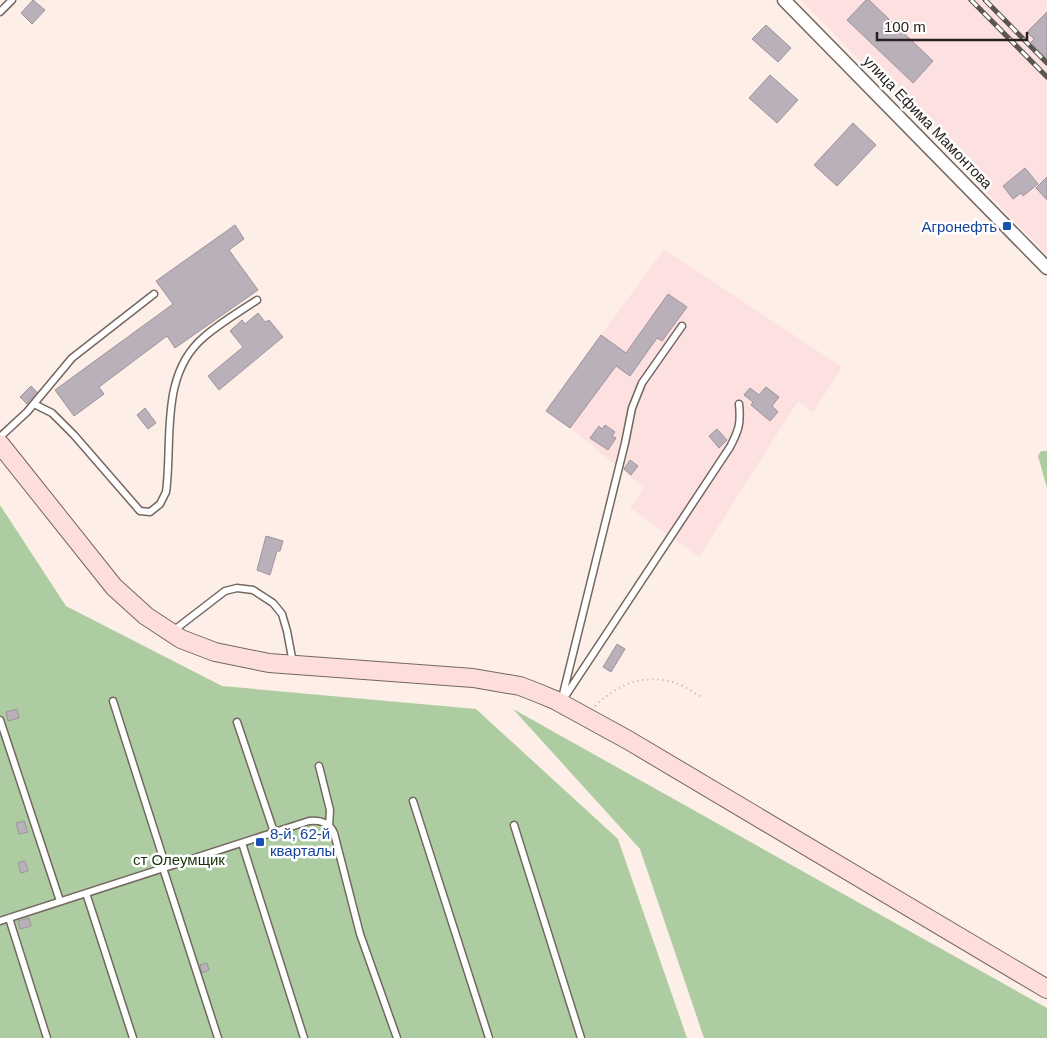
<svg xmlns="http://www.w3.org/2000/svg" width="1047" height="1038" font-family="Arial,sans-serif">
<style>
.industrial{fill:#fce1e0}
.green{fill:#aecca2}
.building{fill:#bab0ba;stroke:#9e939e}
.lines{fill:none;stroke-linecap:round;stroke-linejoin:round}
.lane-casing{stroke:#736760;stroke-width:9}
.street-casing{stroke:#736760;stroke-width:15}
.secondary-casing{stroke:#736760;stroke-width:20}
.path{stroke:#b7aca6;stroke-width:2;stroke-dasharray:1 4;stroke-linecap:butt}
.lane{stroke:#fff;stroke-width:6}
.street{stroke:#fff;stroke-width:12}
.secondary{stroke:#fddedb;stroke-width:18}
.rail-casing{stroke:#5b5450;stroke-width:5}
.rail{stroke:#fff;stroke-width:3;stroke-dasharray:9;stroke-linecap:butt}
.transit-dot{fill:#1a4fb4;stroke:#fff;stroke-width:2}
.labels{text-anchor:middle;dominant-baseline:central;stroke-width:5;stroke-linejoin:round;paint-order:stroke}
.street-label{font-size:15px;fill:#27221f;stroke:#fff}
.transit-label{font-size:15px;fill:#164399;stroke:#fff;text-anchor:end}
.park-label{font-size:15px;fill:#19340b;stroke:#fff}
</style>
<rect width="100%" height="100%" fill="#fdefe7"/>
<!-- industrial -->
<path class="industrial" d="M801 0H1047V255Z
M664 249 842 367 813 413 798 401 699 557 630 508 644 488 570 428 546 411Z"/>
<!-- green -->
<path class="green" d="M1041 451H1047V488L1038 456Z
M0 505 66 606 222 686 476 709 618 839 687 1038H0Z
M513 709 1047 1008V1038H704L640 849Z"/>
<!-- building -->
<path class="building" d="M33 0 45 10 32 24 21 13Z
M866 0H869L933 61 913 83 847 20Z
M1047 12V59L1031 42 1034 39 1027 32Z
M766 25 791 48 778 62 752 39Z
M770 75 798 100 777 123 749 98Z
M853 123 876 145 837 186 814 165Z
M1025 168 1038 184 1023 196 1021 193 1013 199 1003 186Z
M1047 177V200L1036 188Z
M235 225 244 239 229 250 258 290 175 348 167 336 99 387 104 394 74 416 55 390 173 304 156 281Z
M668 294 687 307 662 341 657 338 630 376 616 366 570 428 546 411 601 335 626 353Z
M258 313 265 322 269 320 283 337 219 390 208 376 243 347 230 331 242 320 245 324Z
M31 386 37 392 27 404 20 397Z
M766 387 779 397 772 406 778 412 770 421 751 405 753 402 744 395 750 388 759 395Z
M145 408 156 423 148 429 137 415Z
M605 425 615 432 612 436 616 438 608 450 590 438 599 426 602 429Z
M717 429 727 440 719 448 709 436Z
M630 460 638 466 631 475 624 469Z
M266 536 283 541 280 551H277L270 575 257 570Z
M617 644 625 649 611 672 603 667Z
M17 709 19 718 8 721 6 712Z
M24 821 28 832 19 834 16 823Z
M25 861 28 871 21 873 18 863Z
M29 918 31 926 20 929 18 921Z
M207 963 209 970 202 973 200 965Z"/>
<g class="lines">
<defs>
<path id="lane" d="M0 12 12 0
M34 404 52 413 74 435 140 511 150 512 160 504 166 492C173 441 159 375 204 337 220 323 239 312 257 300
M0 437 27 412 72 358 154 294
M173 631 225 591 237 588 253 590 273 603 282 614 287 631 293 663
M564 698 730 447C739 430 741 423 739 404
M113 701 166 867
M561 702 625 443 632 408 642 383 682 326
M0 720 60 901
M237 722 274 832
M319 766 330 810 329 826
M413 801 489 1038
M514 825 581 1038
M242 843 304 1038
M163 868 218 1038
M86 893 133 1038
M9 918 47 1038
M0 921 309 821C320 820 329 822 334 833L360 934 397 1038"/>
<path id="street" d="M784 0 1047 268"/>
<path id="secondary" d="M0 444 114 587 146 616 181 639 215 652 269 663 473 678 520 686 538 693 555 700 628 740 1047 989"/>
</defs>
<!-- lane casing -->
<use href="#lane" class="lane-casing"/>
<!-- street casing -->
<use href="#street" class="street-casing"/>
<!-- secondary casing -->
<use href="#secondary" class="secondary-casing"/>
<!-- path -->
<path class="path" d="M595 706C618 684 642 674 673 682 683 685 693 692 701 697"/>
<!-- lane -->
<use href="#lane" class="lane"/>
<!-- street -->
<use href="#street" class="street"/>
<!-- secondary -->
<use href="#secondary" class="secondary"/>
<defs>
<path id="rail" d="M971 0 1047 77
M985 0 1047 63"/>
</defs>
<!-- rail casing -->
<use href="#rail" class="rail-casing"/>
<!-- rail -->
<use href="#rail" class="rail"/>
</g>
<!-- markers -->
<g class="transit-dot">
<rect x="1002" y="221" width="10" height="10" rx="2.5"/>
<rect x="255" y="837" width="10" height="10" rx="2.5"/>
</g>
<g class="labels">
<!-- street labels -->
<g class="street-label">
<text transform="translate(928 122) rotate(46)">улица Ефима Мамонтова</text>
</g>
<!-- transit labels -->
<g class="transit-label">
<text x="997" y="226">Агронефть</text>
<text x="270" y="833" text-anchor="start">8-й, 62-й<tspan x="270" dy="17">кварталы</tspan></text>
</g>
<!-- park labels -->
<g class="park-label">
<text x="179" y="859">ст Олеумщик</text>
</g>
</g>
<!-- scale -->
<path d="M877 32v8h150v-8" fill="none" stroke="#27221f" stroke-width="2.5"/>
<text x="884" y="32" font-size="15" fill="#27221f" stroke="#ffffff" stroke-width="4" paint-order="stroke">100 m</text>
</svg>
